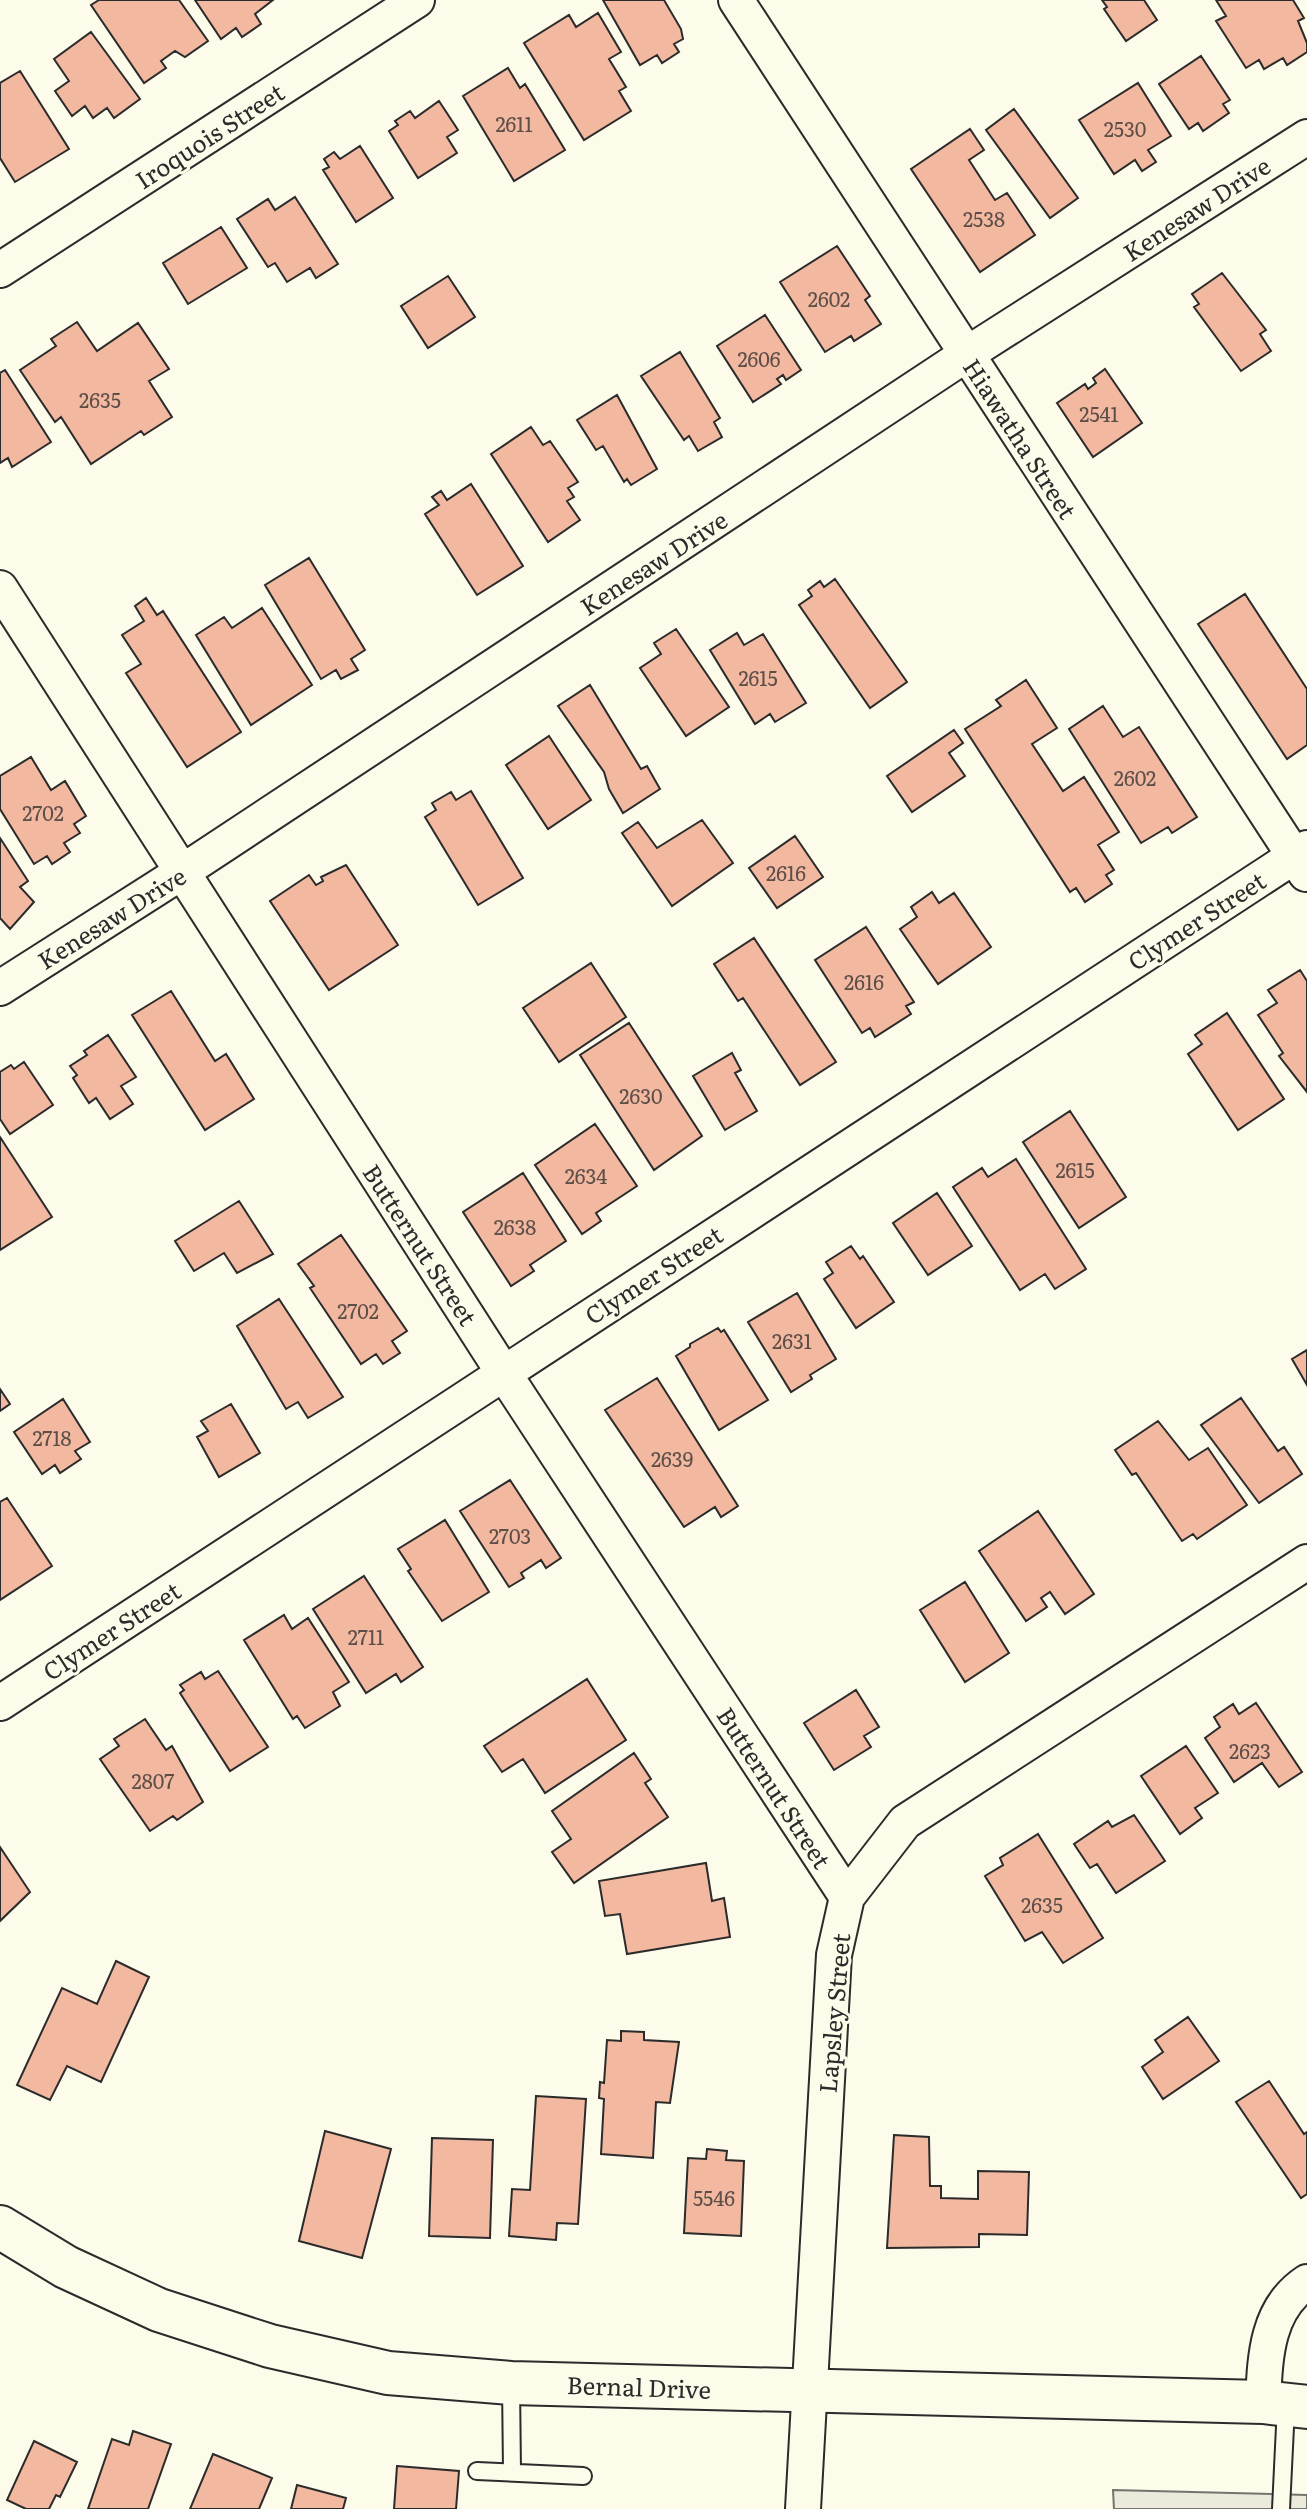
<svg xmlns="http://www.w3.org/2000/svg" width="1307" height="2509" font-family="Literata,serif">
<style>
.parking{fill:#eceadb;stroke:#74746e;stroke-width:2}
.building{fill:#f2b8a0;stroke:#2b2b2b;stroke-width:2}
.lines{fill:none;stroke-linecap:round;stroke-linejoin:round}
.service-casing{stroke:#2b2b2b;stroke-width:20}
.minor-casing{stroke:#2b2b2b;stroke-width:38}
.tertiary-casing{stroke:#2b2b2b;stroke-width:46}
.service{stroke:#fdfbea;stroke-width:16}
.minor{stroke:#fdfbea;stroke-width:34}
.tertiary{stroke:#fdfbea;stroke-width:42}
.labels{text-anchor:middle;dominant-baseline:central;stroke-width:6;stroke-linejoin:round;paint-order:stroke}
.number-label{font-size:20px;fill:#5d4e48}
.street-label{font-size:24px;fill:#2b2b2b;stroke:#fdfbea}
</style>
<rect width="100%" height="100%" fill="#fdfbea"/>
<!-- parking -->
<path class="parking" d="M1113 2490 1307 2495V2509H1114Z"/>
<!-- building -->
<path class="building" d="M99 0H179L208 41 185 57 175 51 161 61 166 68 144 83 91 5Z
M195 0H273L255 14 261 24 242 37 236 28 221 39Z
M603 0H664L681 29 683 39 674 44 679 52 662 63 657 55 640 65Z
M1102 0H1144L1157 20 1126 41 1104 9 1107 7Z
M1216 0H1293L1304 18 1298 21 1307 43V52L1287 65 1283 58 1264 69 1259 60 1246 68 1216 21 1226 16Z
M598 13 621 52 609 59 626 87 619 91 631 111 584 140 524 43 569 15 576 27Z
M91 32 140 99 114 118 107 108 93 118 85 106 72 116 55 91 69 81 54 59Z
M1201 56 1230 100 1223 104 1229 113 1203 131 1198 123 1189 129 1159 84Z
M508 68 520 88 525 84 565 150 514 181 463 96Z
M20 71 69 149 15 182 0 158V83Z
M1138 83 1171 136 1148 150 1156 162 1142 171 1135 160 1114 174 1079 120Z
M439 101 458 130 447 137 457 153 418 178 389 131 398 125 395 121 410 111 415 118Z
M1014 109 1078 198 1050 218 986 130Z
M970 129 984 150 969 160 995 200 1007 193 1035 235 980 272 911 169Z
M360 146 393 198 356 222 323 170 329 167 324 159 334 152 340 159Z
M295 197 338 264 316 278 310 268 287 282 275 263 268 267 237 219 268 199 275 210Z
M221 227 247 268 188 304 163 263Z
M837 246 870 296 865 300 881 324 854 341 851 336 825 352 780 282Z
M1222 273 1266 330 1260 334 1271 351 1241 371 1194 307 1199 304 1192 294Z
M448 276 475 317 428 348 401 306Z
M765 315 801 370 786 380 783 375 777 379 781 384 753 402 717 346Z
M77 322 97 351 138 323 169 369 149 381 172 417 144 435 141 431 91 464 61 417 55 422 20 370 56 346 51 339Z
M680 352 720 418 714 422 722 437 698 451 689 436 684 440 641 376Z
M1105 369 1142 423 1093 457 1057 403 1085 384 1088 389 1096 383 1093 378Z
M5 370 51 442 12 467 8 458 0 463V373Z
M617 395 657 469 631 485 627 479 624 482 603 446 596 450 577 420Z
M531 427 543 445 550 441 578 482 568 488 574 497 567 501 580 520 548 542 491 454Z
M471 484 523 566 477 595 425 514 439 505 432 497 441 491 447 500Z
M309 558 365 650 351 659 358 670 341 679 336 670 321 679 265 585Z
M835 579 907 682 870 708 799 605 812 596 808 590 820 581 824 587Z
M1245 594 1307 689V745L1287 759 1198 624Z
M146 598 157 615 163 611 241 732 187 767 126 673 141 664 122 635 144 621 135 606Z
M262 608 312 685 251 725 196 635 224 617 232 628Z
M676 629 729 707 686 736 640 668 661 654 654 643Z
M737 633 744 645 763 634 806 703 775 722 770 714 755 724 710 650Z
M1026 680 1057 728 1032 744 1063 791 1084 777 1119 832 1098 845 1114 870 1106 875 1112 884 1085 902 1076 888 1070 892 965 729 1001 706 996 700Z
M590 685 641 769 647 766 660 789 623 813 609 789 604 772 558 706Z
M1103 706 1123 737 1139 727 1197 817 1172 833 1168 827 1141 843 1069 729Z
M954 730 963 743 949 753 965 776 912 812 887 776Z
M549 736 591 800 548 829 506 765Z
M31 757 51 790 65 781 86 816 74 824 80 833 64 843 70 852 52 864 47 856 34 864 0 809V776Z
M471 791 523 878 478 905 425 817 436 810 432 803 451 792 456 800Z
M702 820 733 863 672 906 622 833 638 822 657 848Z
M795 836 823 877 777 908 749 868Z
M0 838 28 881 20 887 34 902 10 929 0 918Z
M346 865 398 945 329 990 270 901 309 875 316 885 323 881 321 877Z
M932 892 939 903 954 893 991 947 938 984 900 929 917 917 911 907Z
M866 927 914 1002 906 1006 911 1014 875 1037 870 1028 862 1033 815 960Z
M754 938 836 1062 800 1085 743 998 738 1001 714 964Z
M591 963 626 1017 559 1062 523 1008Z
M1300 970 1307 981V1092L1279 1056 1283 1053 1258 1015 1277 1003 1268 990Z
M171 991 215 1061 226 1054 254 1099 205 1130 132 1015Z
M1227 1013 1284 1099 1238 1130 1188 1054 1202 1044 1195 1035Z
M629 1023 702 1136 654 1170 580 1055Z
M108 1035 136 1077 121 1086 133 1104 110 1119 96 1098 89 1103 73 1078 77 1075 70 1066 87 1055 84 1051Z
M732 1053 741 1070 735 1073 757 1111 725 1130 693 1076Z
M24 1062 53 1105 10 1134 0 1119V1072L11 1065 14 1069Z
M1070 1111 1126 1197 1079 1228 1023 1142Z
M595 1124 637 1186 596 1213 601 1221 582 1234 535 1165Z
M0 1137 52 1217 0 1250Z
M1016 1159 1086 1269 1055 1289 1045 1274 1020 1290 953 1187 982 1168 988 1177Z
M523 1173 566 1241 530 1265 534 1271 511 1286 463 1212Z
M937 1193 972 1246 928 1275 893 1223Z
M239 1201 273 1254 237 1273 224 1253 194 1271 175 1241Z
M341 1235 407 1331 392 1341 400 1353 383 1364 376 1354 361 1364 310 1288 314 1286 298 1264Z
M851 1246 860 1259 863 1256 894 1302 856 1328 824 1279 833 1273 826 1262Z
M797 1293 836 1359 810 1375 812 1379 791 1392 748 1322Z
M279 1299 343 1397 308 1418 298 1402 286 1409 237 1326Z
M718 1328 721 1332 724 1330 768 1400 719 1430 676 1356 690 1347V1344Z
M1307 1350V1385L1292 1359Z
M657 1378 738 1506 721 1517 715 1507 684 1527 605 1410Z
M0 1389 10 1404 0 1411Z
M1241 1398 1278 1451 1284 1447 1302 1474 1259 1503 1201 1425Z
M63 1399 90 1442 75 1451 81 1459 60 1473 55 1465 42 1474 14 1432Z
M231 1404 260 1453 219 1477 197 1437 208 1431 201 1421Z
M1158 1421 1189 1460 1208 1448 1247 1505 1197 1539 1193 1534 1182 1541 1136 1473 1132 1475 1115 1450Z
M510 1480 561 1558 546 1568 541 1560 521 1573 524 1578 509 1587 460 1511Z
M7 1498 52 1566 0 1600V1502Z
M1038 1511 1094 1594 1065 1614 1050 1592 1041 1598 1047 1607 1026 1621 979 1551Z
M445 1520 489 1592 442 1621 408 1571 411 1569 398 1549Z
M364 1576 423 1667 401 1682 396 1674 366 1693 313 1609Z
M965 1582 1009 1653 965 1682 920 1610Z
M284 1615 292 1629 308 1618 349 1682 333 1692 340 1706 305 1728 297 1716 293 1719 244 1640Z
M218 1671 268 1747 230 1771 180 1693 184 1690 180 1685 201 1672 205 1679Z
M587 1679 626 1740 545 1793 523 1759 502 1772 484 1746Z
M856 1690 879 1727 864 1736 871 1747 834 1770 804 1723Z
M1256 1703 1302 1772 1279 1787 1262 1763 1234 1782 1205 1738 1220 1727 1214 1717 1233 1704 1239 1714Z
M145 1719 166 1750 172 1746 203 1802 177 1820 173 1816 150 1831 100 1759 119 1746 114 1739Z
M1186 1746 1218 1793 1195 1808 1202 1818 1180 1834 1141 1776Z
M634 1753 651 1779 645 1783 668 1817 574 1883 552 1852 571 1839 552 1811Z
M1134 1815 1165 1861 1116 1893 1097 1864 1090 1868 1074 1844 1108 1821 1112 1827Z
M1038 1834 1103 1938 1063 1963 1042 1932 1025 1941 985 1876 1003 1865 1000 1858Z
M0 1847 30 1892 0 1921Z
M706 1863 712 1901 724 1898 730 1937 627 1954 620 1914 605 1916 599 1881Z
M116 1961 149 1977 101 2082 67 2066 50 2100 17 2085 62 1988 97 2004Z
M1188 2017 1219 2061 1163 2099 1142 2067 1163 2052 1155 2040Z
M621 2031 644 2032V2040L679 2042 670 2103 656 2102 653 2158 601 2154 604 2099 599 2098 600 2082 604 2083 607 2040 621 2041Z
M1269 2081 1304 2134 1307 2132V2194L1301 2198 1236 2102Z
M536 2096 586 2099 578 2224 557 2223 556 2240 509 2236 512 2189 530 2190Z
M325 2131 391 2149 362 2258 299 2241Z
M894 2135 929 2137 930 2186H941V2198L978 2199V2171L1029 2172 1027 2235 979 2234V2247L887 2248Z
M432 2138 493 2140 490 2238 429 2236Z
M707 2149 727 2151 726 2160 744 2161 741 2236 684 2233 688 2158 706 2159Z
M133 2431 171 2444 148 2509H88L112 2439 129 2445Z
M34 2441 77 2462 60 2497 56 2495 49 2509H26L7 2500Z
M213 2454 272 2478 259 2509H190Z
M397 2466 459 2471 456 2509H394Z
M297 2485 346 2498 343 2509H291Z"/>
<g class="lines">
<defs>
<path id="service" d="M511 2383 512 2472
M477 2471 583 2476
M1281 2509 1286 2406"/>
<path id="minor" d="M736 0 1306 874
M0 270 417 0
M0 588 503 1372 847 1897
M0 988 182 872 967 354 1307 137
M0 1703 1307 848
M1263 2402C1265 2358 1266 2309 1307 2282
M803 2509 834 1955 847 1897 905 1822 1307 1562"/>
<path id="tertiary" d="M0 2227 66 2267 159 2310 270 2346 388 2373 511 2383 1263 2402 1307 2407"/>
</defs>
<!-- service casing -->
<use href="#service" class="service-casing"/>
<!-- minor casing -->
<use href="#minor" class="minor-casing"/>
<!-- tertiary casing -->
<use href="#tertiary" class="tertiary-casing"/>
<!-- service -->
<use href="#service" class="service"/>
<!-- minor -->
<use href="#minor" class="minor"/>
<!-- tertiary -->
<use href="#tertiary" class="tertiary"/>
</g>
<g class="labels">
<!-- number labels -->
<g class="number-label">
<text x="514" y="123">2611</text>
<text x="1125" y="128">2530</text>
<text x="984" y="218">2538</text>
<text x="829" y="298">2602</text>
<text x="759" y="358">2606</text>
<text x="100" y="399">2635</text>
<text x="1099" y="413">2541</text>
<text x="758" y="677">2615</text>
<text x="1135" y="777">2602</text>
<text x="43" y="812">2702</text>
<text x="786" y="872">2616</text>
<text x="864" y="981">2616</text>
<text x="641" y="1095">2630</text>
<text x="1075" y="1169">2615</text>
<text x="586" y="1175">2634</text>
<text x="515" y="1226">2638</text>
<text x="358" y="1310">2702</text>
<text x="792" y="1340">2631</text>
<text x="52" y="1437">2718</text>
<text x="672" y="1458">2639</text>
<text x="510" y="1535">2703</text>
<text x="366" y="1636">2711</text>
<text x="1250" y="1750">2623</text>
<text x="153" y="1780">2807</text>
<text x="1042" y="1904">2635</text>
<text x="714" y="2197">5546</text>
</g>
<!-- street labels -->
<g class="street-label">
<text transform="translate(209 135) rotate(-33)">Iroquois Street</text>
<text transform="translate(1196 208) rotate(-33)">Kenesaw Drive</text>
<text transform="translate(1021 438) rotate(57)">Hiawatha Street</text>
<text transform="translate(653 562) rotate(-33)">Kenesaw Drive</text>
<text transform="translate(111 917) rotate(-32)">Kenesaw Drive</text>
<text transform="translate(1196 920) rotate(-33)">Clymer Street</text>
<text transform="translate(421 1244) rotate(57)">Butternut Street</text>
<text transform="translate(653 1274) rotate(-33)">Clymer Street</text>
<text transform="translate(111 1630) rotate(-33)">Clymer Street</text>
<text transform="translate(775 1787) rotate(57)">Butternut Street</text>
<text transform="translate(833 2013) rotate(-85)">Lapsley Street</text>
<text transform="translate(639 2386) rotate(2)">Bernal Drive</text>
</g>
</g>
</svg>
